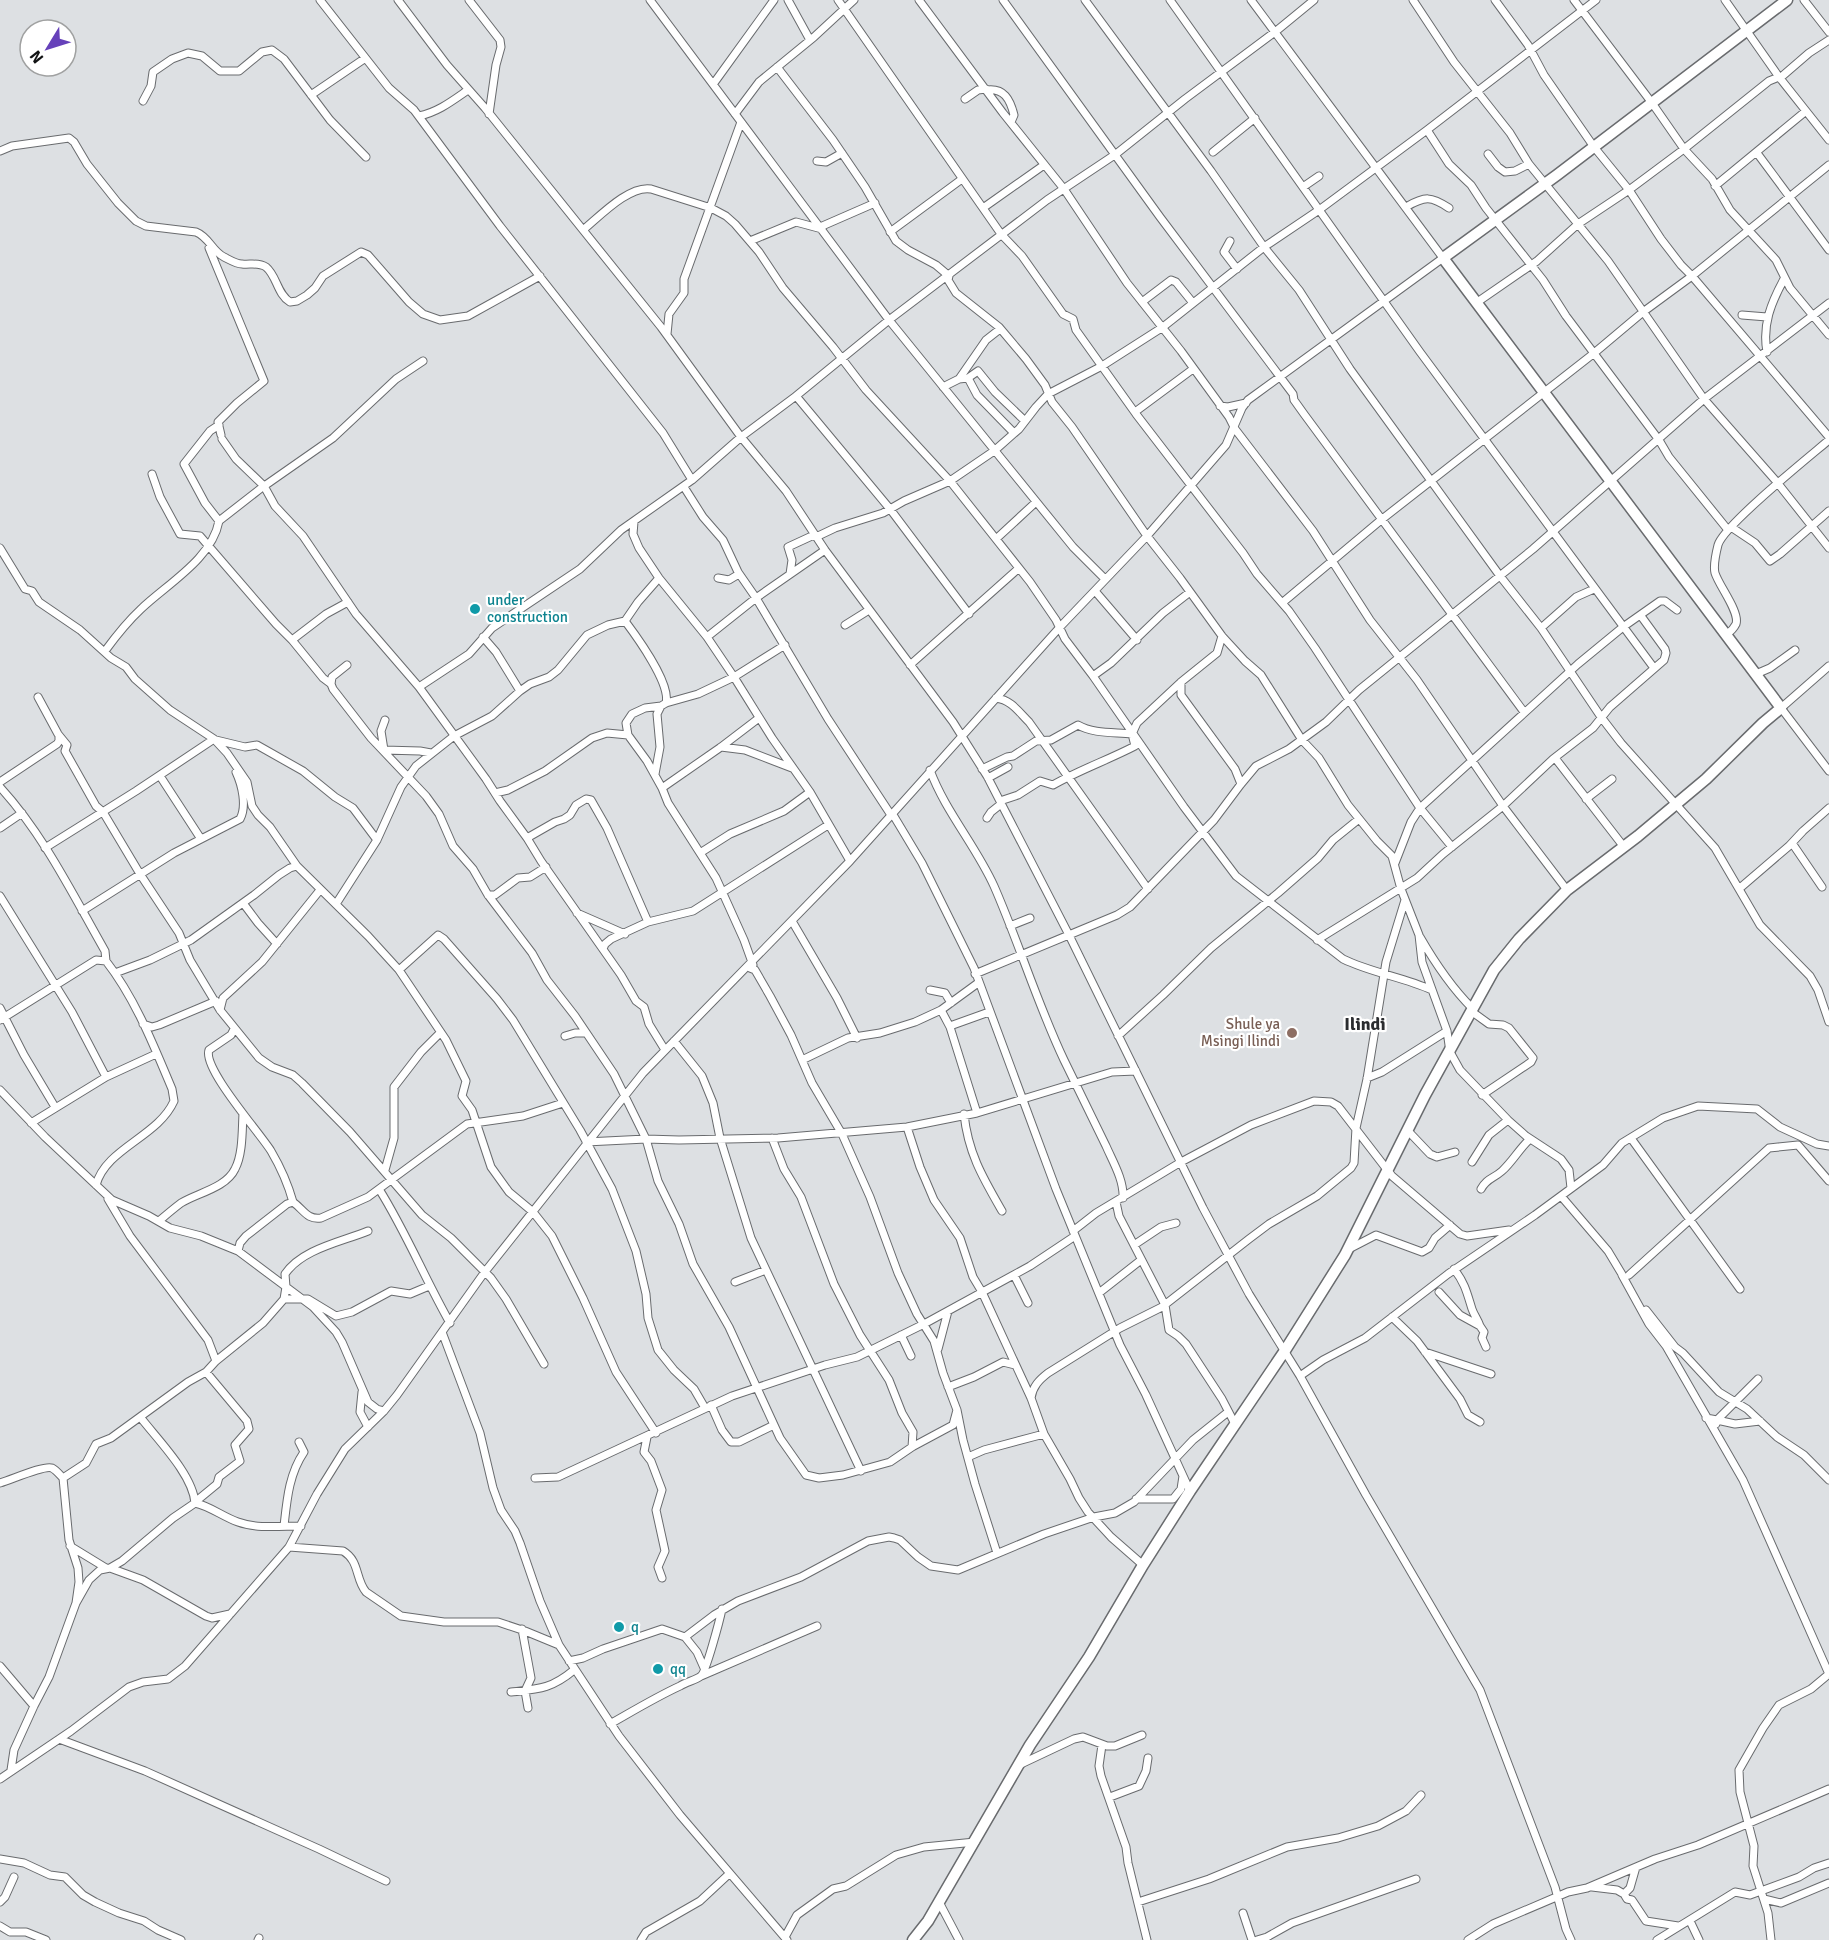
<svg xmlns="http://www.w3.org/2000/svg" width="1829" height="1940" font-family="Signika,sans-serif">
<style>
.lines{fill:none;stroke-linecap:round;stroke-linejoin:round}
.street-casing{stroke:#696b6e;stroke-width:9}
.secondary-casing{stroke:#696b6e;stroke-width:13}
.street{stroke:#fff;stroke-width:7}
.secondary{stroke:#fff;stroke-width:10}
.culture-dot{fill:#0f9aa8;stroke:#fff;stroke-width:2}
.education-dot{fill:#8d6e63;stroke:#fff;stroke-width:2}
.labels{text-anchor:middle;dominant-baseline:central;stroke-width:4.5;stroke-linejoin:round;paint-order:stroke}
.culture-label{font-size:15px;fill:#0d838f;stroke:#fff;text-anchor:start}
.education-label{font-size:15px;fill:#785e54;stroke:#fff;text-anchor:end}
.quarter-label{font-size:18px;font-weight:bold;fill:#2b2d30;stroke:#fff}
</style>
<rect width="100%" height="100%" fill="#dde0e3"/>
<g class="lines">
<defs>
<path id="street" d="M320 0 389 88 414 110 500 226 663 433 692 480
M398 0 447 65 485 108 661 327 741 437 786 491 825 550 953 722 987 776 1069 935 1203 1208 1249 1294 1300 1376 1366 1495 1480 1690 1555 1887 1566 1929 1571 1940
M469 0 500 40 501 47 496 65 489 114
M650 0 889 320 1073 547 1105 579
M788 0 810 40
M838 0 1001 234 1022 256 1063 314 1073 319 1076 330 1136 414 1243 553 1257 574 1289 611 1315 648 1420 808 1452 847
M919 0 1003 113 1064 189 1127 283 1181 351 1229 417 1235 429 1313 531 1370 620 1417 680 1503 806 1567 890
M1003 0 1160 217 1293 394 1294 400 1304 414 1524 712
M1085 0 1211 171 1264 247 1299 290 1350 369 1500 576 1541 628 1601 717 1621 743 1715 848 1760 925 1810 976 1818 990 1829 1022
M1170 0 1420 352 1654 668
M1413 0 1454 62 1510 133 1529 164 1608 261 1704 399 1776 481 1829 548
M1495 0 1528 45 1544 75 1594 147 1629 190 1661 239 1681 265 1692 276 1829 437
M1574 0 1652 103 1684 149 1712 179 1730 210 1776 260 1790 288 1829 335
M1725 0 1779 77 1829 140
M1804 0 1829 32
M777 67 833 140 865 187 896 241 908 250 936 265 949 276 948 280 956 293 999 327 1026 359 1045 385 1052 402 1072 427 1147 536 1180 578 1222 636 1245 661 1261 675 1302 740 1319 758 1348 805 1377 841 1392 856 1401 889 1419 935 1422 962 1447 1031 1450 1052 1460 1070 1508 1120 1526 1136 1561 1159 1569 1170 1571 1188
M1780 78 1809 53 1829 40
M714 83 774 0
M987 90C1004 88 1010 99 1014 115L1011 122
M311 95 364 59
M965 99 978 90 986 89
M143 101 151 86 153 72 172 59 188 53 202 56 220 71H239L262 52 272 50 284 59 330 120 366 157
M735 114 759 82 814 37 854 0
M419 116C438 112 452 101 468 90
M1427 130 1449 164 1471 185 1486 208 1543 280 1566 316 1659 440 1669 457 1728 530
M0 151 12 146 69 138 74 142 87 164 118 203 136 221 146 226 196 232C209 237 212 251 224 257 230 260 236 264 242 264 250 265 258 262 266 267 277 276 277 294 290 302L297 301 307 295 315 288 323 276 361 252 368 255 409 302 423 314 440 320 468 316 540 276
M1213 152 1255 118
M1757 153 1829 250
M1488 154 1498 167 1505 172 1515 171 1529 164
M817 161 826 162 842 153
M1715 186 1806 111
M1303 187 1319 176
M1406 207C1425 196 1431 196 1449 208
M983 208 1044 165
M820 227 875 203
M583 230C599 217 629 185 651 189L711 208 726 216 735 224 759 252 783 288 833 347 866 390 950 481 1030 582 1056 620 1065 639 1093 676 1184 807 1236 876 1343 959C1372 973 1403 977 1432 990
M890 232 962 179
M750 241 796 222 822 229
M1230 241 1224 252 1237 269
M209 248 264 381 237 403 218 422 221 435
M1142 302 1171 280 1176 282 1193 303
M1476 303 1537 261 1578 224 1629 190 1684 149 1769 81 1779 77
M1742 315 1767 317
M667 334 669 314 684 293V279L741 122
M1767 352C1762 325 1771 303 1784 279
M968 378 977 395 1014 433
M959 379 986 340 1000 329
M943 387 959 379 968 378 978 371 995 392 1025 421
M796 396 890 509 969 614
M1220 406 1228 407 1246 403
M1135 412 1193 369
M219 425 210 431 184 464 205 503 219 521
M222 439 236 459 264 486 275 506 303 536 356 614 419 687 486 779 500 801 527 838 541 861 621 975 636 1001 644 1007 649 1024 665 1050
M152 474 160 497 180 534 200 536 276 624 292 640 323 678 331 684
M684 487 703 517 723 540 738 572 756 598 828 719 891 815
M634 522 633 534 639 548 659 578 707 637 734 677 772 738 810 792 850 861
M1731 527 1755 543 1770 561 1780 554 1829 511
M816 537 835 528 883 513 904 501 950 481 994 451 1019 429 1036 407 1048 394 1102 366 1163 327 1264 247 1319 210 1427 130 1596 0
M996 539 1036 502
M0 548 25 589 32 591 39 602 80 630 111 658 126 667 135 679 170 710 214 739 227 753 247 782 252 806 258 815 270 827 297 866 368 936 399 970 446 1040 466 1081 462 1096 472 1110 491 1167 509 1192 533 1212 552 1236 583 1298 616 1372 656 1433
M790 574 792 560 788 547 814 535
M659 578 638 602 625 621C637 637 671 684 666 703
M718 578 729 580 739 574
M1095 591 1137 640
M1282 603 1381 520 1593 354 1643 312 1692 276 1829 165
M845 625 869 610
M1541 628 1576 597 1594 589
M1727 634C1730 632 1734 628 1736 624 1740 612 1719 586 1715 573 1713 565 1716 553 1718 545 1723 526 1809 457 1829 440
M483 637 496 652 520 691
M707 637 756 598 825 550
M292 640 326 614 348 602
M105 651C116 636 127 622 141 609 167 584 212 559 219 521L260 489 333 438 396 379 423 361
M347 665 332 677 331 684 333 689 371 738 426 796 439 814 453 846 473 869 488 895 532 953 547 980 575 1016 614 1074 646 1139 658 1181 679 1224 693 1264 729 1327 780 1438 806 1475 819 1478 843 1475 890 1462 912 1447 953 1425 957 1410
M910 665 1019 568
M1829 666 1781 708 1829 771
M1756 674 1770 668 1795 650
M1093 676 1111 663 1163 613 1190 592
M1181 682V695L1235 769 1241 784
M419 687 469 654 492 628 580 569 621 530 692 480 741 437 796 396 889 320 1047 200 1116 154 1185 99 1275 32 1314 0
M38 697 58 734 67 745 65 751 96 806 103 812 140 874 179 933 190 960 220 1010 259 1058 272 1067 293 1075 302 1083 350 1132 422 1215 451 1238 491 1278 506 1299 544 1364
M996 698C1011 700 1018 711 1029 722L1148 889
M661 706 645 708 632 714 626 723 628 735 647 761 662 788 668 803 716 878 744 940 753 965 750 968 755 970 770 996 791 1035 812 1083 842 1134 870 1197 898 1273 917 1314 934 1341 943 1373 957 1410 963 1440 975 1484 997 1553
M385 720 381 731 384 750 420 751 431 753
M216 740 245 747 257 745 303 771 335 797 353 808 377 840
M721 747 745 750 792 768
M1555 758 1624 847
M982 769 1007 757 1013 756 1036 741 1051 740 1078 725C1093 734 1115 732 1132 734
M930 770C945 811 976 846 994 886 1019 943 1037 1003 1064 1060 1078 1089 1092 1117 1106 1146 1113 1162 1124 1180 1123 1198
M655 774 660 747 657 714 661 706 666 703 698 694 734 677 785 645
M160 776 201 839
M988 778 1008 767
M0 782 57 744 59 741V736
M0 787C44 835 73 895 105 951L106 961
M662 788 721 747 759 718
M495 793 508 790 545 771 592 738 607 733 628 735
M1586 799 1612 779
M1000 801 1018 795 1040 781 1053 785C1079 770 1108 760 1135 746L1132 734 1137 723 1181 682 1217 653 1222 636
M892 813 922 863 974 968 1056 1189 1120 1345 1146 1395 1190 1491
M987 818 991 812 1001 804
M0 828 22 813
M527 838 555 822 564 819 570 815 576 805 586 799 591 800 607 828 648 922
M1792 843 1822 887
M45 848 136 791 214 739
M700 853 730 834 784 811 810 792
M1395 863 1411 822 1420 808 1578 664 1623 627 1660 601H1665L1677 610
M1740 888 1789 846 1803 831 1829 808
M488 895H495L518 878 530 877 546 867
M0 896 72 1012 106 1077
M243 903 258 923 277 944
M336 904 377 840 401 787 416 766 454 736 492 716 520 691 530 684 549 677 558 670 587 635 608 625 625 621
M82 911 174 853 240 819C247 806 242 785 236 772
M577 913 625 934
M792 921 837 998 857 1038
M1010 926 1030 918
M1420 937C1435 963 1450 986 1472 1008
M1317 940 1417 878 1443 854 1503 806 1553 759 1593 728 1610 707 1664 660 1666 653 1665 649 1641 616
M603 949 605 944 611 939 648 922 693 911 828 825
M399 970 438 935 444 939 497 999 513 1020 580 1130 612 1189 636 1251 646 1294 648 1318 658 1350 674 1370 694 1389 705 1408
M115 973 150 960 191 940 254 895 279 875 290 868 297 866
M975 974 1117 915 1130 907 1214 820 1241 784 1256 766 1289 749 1326 722 1359 690 1533 549 1704 399 1829 303
M930 990 945 993 951 1003
M0 1008 24 1055 55 1107
M220 1010 223 998 262 962 320 890
M941 1010 950 1027 977 1113
M1471 1011 1489 1024 1503 1025 1509 1028 1533 1058 1531 1062 1482 1095
M0 1020 96 960 106 961C135 998 154 1046 172 1089L174 1101C158 1137 106 1148 96 1185
M143 1024 152 1027 159 1025 216 1001
M950 1026 989 1012
M234 1029 231 1035 209 1050C202 1068 260 1133 271 1151 281 1168 288 1184 293 1202
M565 1036 575 1033H585
M1118 1036 1163 995 1211 948 1278 893 1318 858 1333 840 1359 819
M674 1041 702 1076 713 1103 720 1138 751 1238 861 1471
M802 1060 848 1038 880 1033 915 1022 941 1010 978 983
M1367 1078 1382 1072 1447 1031
M0 1090 45 1137 112 1200 149 1216 170 1228 201 1236 238 1251 313 1307 336 1332 342 1342 368 1402 377 1409 384 1411
M964 1114C968 1153 983 1178 1002 1211
M31 1123 106 1077 156 1054
M907 1127 920 1167 934 1200 960 1238 973 1277 982 1292 1031 1398 1044 1434 1070 1479 1079 1498 1088 1512 1111 1537 1143 1565
M1406 1133H1410L1430 1154 1437 1157 1455 1152
M772 1138 784 1169 801 1197 834 1284 860 1335 889 1380 902 1413 913 1432 912 1447
M1633 1141 1740 1289
M586 1142 646 1139 679 1140 778 1138 907 1127 977 1113 1112 1072 1136 1071
M1472 1162 1489 1135 1508 1120
M385 1170 394 1138V1087L421 1052 440 1033
M379 1189C406 1232 425 1279 450 1323
M1481 1189C1487 1178 1493 1179 1502 1171 1513 1161 1519 1149 1530 1139
M1561 1196 1608 1251 1623 1276
M108 1199 130 1236 208 1340 216 1361
M1116 1202 1119 1216 1165 1305 1169 1330 1178 1336 1186 1344 1222 1399 1235 1424
M159 1221C166 1215 173 1209 181 1203 197 1193 226 1188 235 1169 243 1154 242 1130 243 1114
M1073 1231 1096 1213 1181 1162 1251 1125 1314 1101 1331 1102 1338 1106 1392 1176 1460 1234 1467 1236 1509 1230
M1134 1245 1161 1227 1176 1223
M1349 1249 1376 1235 1422 1252 1429 1248 1435 1238 1450 1225
M238 1251 240 1243 246 1236 287 1204 293 1202C304 1210 307 1220 321 1218L368 1197 467 1124 523 1116 563 1103
M1454 1269C1465 1283 1467 1293 1472 1309 1474 1315 1478 1320 1480 1326
M1014 1275 1028 1303
M1622 1275 1649 1324 1666 1346 1743 1480 1829 1674
M1629 1275 1769 1148 1798 1145 1829 1181
M735 1282 766 1270
M1439 1292 1460 1315 1480 1326 1484 1332 1482 1338 1486 1347
M1099 1293 1141 1260
M284 1299H308L336 1316 352 1312 391 1291 410 1294 429 1286
M1646 1310 1675 1347 1683 1353 1719 1392 1747 1409 1777 1437 1804 1455 1829 1480
M1392 1317 1417 1341 1460 1399 1468 1415 1480 1422
M442 1332 480 1433 493 1488 501 1510 515 1531 520 1543 540 1601 559 1645 619 1736 680 1815 787 1940
M901 1335 911 1356
M938 1349 948 1311
M1425 1352 1491 1374
M1300 1376 1323 1360 1365 1338 1448 1274 1535 1215 1603 1165 1622 1143 1663 1118 1698 1106 1757 1109 1780 1127 1817 1144 1829 1146
M948 1387 974 1377 1003 1362 1015 1365
M362 1392 360 1412 368 1427
M1031 1398C1033 1386 1039 1380 1048 1373L1120 1328 1162 1307 1249 1239 1269 1224 1317 1196 1351 1168 1354 1163 1356 1128 1367 1079 1386 962 1405 900
M711 1405 722 1430 731 1442H739L774 1425
M141 1418C158 1440 193 1475 195 1503
M1706 1418 1717 1420 1758 1379
M1716 1424 1717 1420 1735 1424 1760 1421
M647 1437 644 1452 651 1461 662 1490 656 1510 665 1551 658 1567 662 1578
M968 1457 984 1450 1044 1434
M535 1478 558 1477 732 1396 825 1365 857 1357 924 1324 1030 1266 1075 1236
M0 1483C11 1480 44 1465 52 1468 56 1470 60 1475 63 1478
M200 1498 217 1484 219 1477 240 1461 235 1445 249 1429 247 1421 242 1415 206 1372
M1136 1499H1173L1181 1489 1183 1476
M284 1526C287 1499 289 1474 304 1452L299 1442
M70 1546 106 1568
M289 1547 343 1551C360 1561 355 1579 366 1592L401 1616 444 1622H498L525 1631 559 1645
M110 1568 143 1580 206 1616 212 1618 230 1614
M76 1603 79 1582 78 1568 69 1540 63 1478 86 1463 96 1444 111 1438 188 1382 206 1372 216 1361 263 1323 284 1299 286 1287 285 1274C302 1249 341 1242 368 1231
M522 1629 531 1678 525 1691 528 1708
M685 1637 714 1615 738 1601 801 1577 868 1541 889 1537 894 1538 900 1540 918 1557 931 1566 958 1570 1044 1534 1094 1517 1115 1513 1134 1502 1193 1440 1228 1412
M569 1661 583 1658 603 1649 662 1629 685 1637 697 1652 705 1670
M0 1666 34 1706
M701 1676 817 1626
M511 1692C539 1689 551 1689 574 1670
M610 1724C633 1711 656 1697 680 1686 686 1682 696 1680 701 1676 706 1672 720 1619 722 1609
M59 1739 145 1771 319 1849 386 1881
M1102 1745 1099 1766 1101 1776 1126 1847 1128 1863 1147 1940
M1021 1764 1074 1739 1083 1737 1107 1746H1115L1142 1735
M11 1770 14 1750 34 1706 49 1677 76 1603 89 1580 100 1570 110 1568 122 1561 173 1518 195 1503C210 1506 223 1517 238 1522 257 1529 281 1526 301 1526
M0 1779 71 1731 129 1687 143 1682 168 1679 185 1666 289 1547 317 1494 345 1449 384 1411 397 1395 484 1273 643 1073 850 861 1060 627 1147 536 1226 445 1242 408 1248 400 1443 258 1251 0
M1110 1797 1139 1786 1146 1771 1148 1758
M0 1859 24 1863 50 1875 65 1877 83 1895 95 1902 119 1913 144 1921 158 1930 181 1940
M1636 1867 1630 1888 1624 1894 1627 1899 1632 1900 1646 1921 1678 1926
M1592 1887 1617 1890 1624 1894
M1764 1899 1781 1903 1829 1883
M0 1902 5 1897 14 1877
M939 1902 959 1940
M1138 1902 1209 1879 1287 1847 1338 1838 1378 1826 1406 1811 1421 1795
M1243 1913 1252 1940
M1690 1921 1699 1940
M0 1926 10 1932H26L46 1940
M785 1937 797 1915 833 1889 846 1886 896 1855 924 1847 975 1842
M258 1940 259 1938
M641 1940 646 1932 700 1901 729 1874
M1257 1940 1267 1937 1292 1923 1416 1879
M1468 1940 1493 1924 1568 1892 1587 1888 1655 1859 1698 1845 1829 1789
M1657 1940 1735 1892 1750 1895 1799 1877 1814 1868 1829 1863
M1771 1940 1768 1913 1753 1866 1754 1846 1740 1792 1739 1770 1763 1728 1779 1705 1811 1689 1829 1674"/>
<path id="secondary" d="M913 1940 928 1921 1030 1745 1089 1657 1143 1565 1190 1491 1284 1352 1345 1255 1425 1095 1494 970 1519 939 1567 890 1638 836 1706 779 1763 723 1781 708 1443 258 1557 175 1787 0"/>
</defs>
<!-- street casing -->
<use href="#street" class="street-casing"/>
<!-- secondary casing -->
<use href="#secondary" class="secondary-casing"/>
<!-- street -->
<use href="#street" class="street"/>
<!-- secondary -->
<use href="#secondary" class="secondary"/>
</g>
<!-- markers -->
<g class="culture-dot">
<circle cx="475" cy="609" r="6"/>
<circle cx="619" cy="1627" r="6"/>
<circle cx="658" cy="1669" r="6"/>
</g>
<circle class="education-dot" cx="1292" cy="1033" r="6"/>
<g class="labels">
<!-- culture labels -->
<g class="culture-label">
<text x="487" y="600">under<tspan x="487" dy="17">construction</tspan></text>
<text x="631" y="1627">q</text>
<text x="670" y="1669">qq</text>
</g>
<!-- education labels -->
<g class="education-label">
<text x="1280" y="1024">Shule ya<tspan x="1280" dy="17">Msingi Ilindi</tspan></text>
</g>
<!-- quarter labels -->
<g class="quarter-label">
<text x="1365" y="1024">Ilindi</text>
</g>
</g>
<!-- north arrow -->
<g transform="translate(48 48) rotate(232)"><circle r="28" fill="#ffffff" stroke="#a0a1a1" stroke-width="1.5"/>
<path d="M0-4.5L10 22L0 15L-10 22Z" fill="#6641ba"/>
<text y="-9" font-size="16" font-weight="bold" text-anchor="middle" fill="#121314">N</text>
</g>
</svg>
